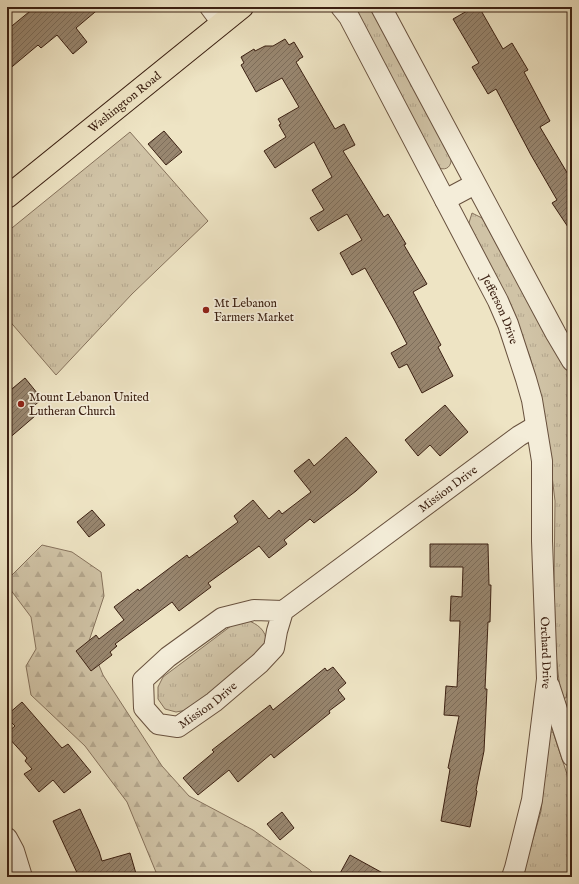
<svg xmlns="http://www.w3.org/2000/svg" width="579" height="884" font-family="'IM FELL English',serif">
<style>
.grass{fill:url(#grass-tufts);stroke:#86725c}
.forest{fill:url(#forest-firs);stroke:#86725c}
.building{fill:url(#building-hatch);stroke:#3b2012}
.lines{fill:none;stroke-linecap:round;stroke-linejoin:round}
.street-casing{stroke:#68513e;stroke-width:22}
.primary-casing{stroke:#3b2012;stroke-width:24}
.path{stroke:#3b2012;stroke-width:2.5;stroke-dasharray:3 2;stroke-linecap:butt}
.street{stroke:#f4edd9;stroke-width:20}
.primary{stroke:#eee4c4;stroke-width:22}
.poi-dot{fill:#8f2418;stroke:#f4edd9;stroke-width:1.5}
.labels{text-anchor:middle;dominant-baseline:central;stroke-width:3.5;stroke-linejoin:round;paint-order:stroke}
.street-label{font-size:12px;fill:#3b2012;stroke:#f4edd9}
.poi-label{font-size:12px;fill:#3b2012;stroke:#f4edd9;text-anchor:start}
</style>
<defs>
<pattern id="grass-tufts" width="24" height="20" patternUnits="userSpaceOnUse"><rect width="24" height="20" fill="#d0c3a6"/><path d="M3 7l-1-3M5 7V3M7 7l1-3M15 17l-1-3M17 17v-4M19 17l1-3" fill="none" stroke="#b4a78e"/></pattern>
<pattern id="forest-firs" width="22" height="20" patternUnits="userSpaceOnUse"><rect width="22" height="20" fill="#d0c3a6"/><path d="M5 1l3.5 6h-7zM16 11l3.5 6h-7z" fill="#b4a78e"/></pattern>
<pattern id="building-hatch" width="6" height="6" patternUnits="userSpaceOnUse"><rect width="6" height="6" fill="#98866f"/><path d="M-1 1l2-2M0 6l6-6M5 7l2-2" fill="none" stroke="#7d6d5a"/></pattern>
</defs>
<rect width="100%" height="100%" fill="#eee4c4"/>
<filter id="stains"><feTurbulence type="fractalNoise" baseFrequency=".005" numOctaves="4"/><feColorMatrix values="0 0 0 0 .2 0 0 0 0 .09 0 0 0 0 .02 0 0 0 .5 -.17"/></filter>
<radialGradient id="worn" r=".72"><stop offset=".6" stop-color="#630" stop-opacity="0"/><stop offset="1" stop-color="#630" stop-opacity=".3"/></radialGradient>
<!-- grass -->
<path class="grass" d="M352 7H372L451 157C452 166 447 171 439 168Z
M130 132 208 221 132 294 56 375 7 318V232Z
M472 213 482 218 565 367 572 377V669L566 698H561L556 655 554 585 555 501 546 425 530 357 508 303 468 226Z
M247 620C257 624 267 630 266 643 265 647 262 652 260 655L187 710 176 712 165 709 158 699V687L163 677 235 623Z
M549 732H553L572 789V877H522L541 811Z"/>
<!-- forest -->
<path class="forest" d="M42 545 72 552 101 572 104 596 89 641 103 675 162 766 189 796 253 830 310 870 316 877H158L127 802 85 746 31 695 26 666 36 649 31 617 7 585V580Z"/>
<!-- building -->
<path class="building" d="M35 7H101L76 28 87 42 73 54 57 35 41 48 38 45 7 71V30Z
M474 7H479L503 49 512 43 528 70 524 72 550 121 540 127 572 181V233L552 203 557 200 531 155 496 89 488 94 472 67 479 63 453 19Z
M285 39 289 45 294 42 303 57 299 59V60L296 62 335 129 344 124 355 145 343 151 384 217 388 214 406 244 404 245 427 284 413 292 441 345 438 347 453 376 422 393 407 364 399 368 391 353 407 344 395 321 365 268 352 275 340 253 362 240 347 214 318 231 310 218 324 210 312 190 332 177 314 142 275 168 264 151 286 137 279 125 281 124 278 119 299 107 282 78 256 92 241 65 244 63 241 57 254 49 255 51 265 46H273Z
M164 131 182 152 166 165 148 144Z
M25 378 42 399 29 410 35 416 7 440V393Z
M445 405 468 432 440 456 430 445 418 456 405 440Z
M346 437 377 472 356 491 314 523 310 519 284 540 287 544 269 558 259 546 208 583 211 587 179 611 172 602 115 644 117 646 110 652 112 655 91 671 76 651 96 635 99 639 124 620 114 607 138 589 139 591 187 555 189 558 238 522 234 516 253 500 269 519 279 510 282 514 311 492 294 471 309 459 314 466Z
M92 510 105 525 89 537 77 522Z
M430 544H488L489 585H491L490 622H488L485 689H487L484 751 476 790 477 791 470 827 441 821 450 769 448 768 459 716 444 715 446 686 457 687 460 621H450L451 596 462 597 463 567H430Z
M333 667 346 683 338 690 345 699 329 711 330 713 274 758 271 754 238 782 229 770 198 795 183 778 214 752 212 750 270 705 273 710 325 668 327 671Z
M22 702 62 748 68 744 91 772 64 793 53 780 39 792 24 774 32 769 25 761 27 758 7 736V733L15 726 7 718V715Z
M80 809 99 851 102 861 130 853 137 877H79L53 821Z
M282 812 294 828 280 840 267 824Z
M350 855 390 877H338Z"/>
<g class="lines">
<defs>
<g id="street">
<path d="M210 7 222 23"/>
<path id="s1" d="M341 7 349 17 498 301 508 324 526 379 532 400 542 461V541L547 679 532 800 515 868 512 877"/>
<path d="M381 7 556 334 572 361"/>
<path d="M445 200 475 184"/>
<path id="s2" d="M283 611 254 610 222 618 168 657 143 680 144 708 158 724 178 727 214 702 260 663 274 648 277 631 283 611 519 436 536 426"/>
<path d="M549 685 572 756"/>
<path d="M7 838 14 851 22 877"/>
</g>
<g id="primary">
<path id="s3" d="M7 197 242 7"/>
</g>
</defs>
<!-- street casing -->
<use href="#street" class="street-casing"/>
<!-- primary casing -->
<use href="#primary" class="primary-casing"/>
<!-- path -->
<path class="path" d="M572 688V679"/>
<!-- street -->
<use href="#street" class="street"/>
<!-- primary -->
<use href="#primary" class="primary"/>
</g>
<!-- markers -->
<g class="poi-dot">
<circle cx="206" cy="310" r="4"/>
<circle cx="21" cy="404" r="4"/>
</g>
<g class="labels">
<!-- street labels -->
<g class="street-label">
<text stroke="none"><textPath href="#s3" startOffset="151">Washington Road</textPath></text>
<text stroke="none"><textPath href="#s1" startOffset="342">Jefferson Drive</textPath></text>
<text stroke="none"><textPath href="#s2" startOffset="600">Mission Drive</textPath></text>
<text stroke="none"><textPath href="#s1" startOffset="692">Orchard Drive</textPath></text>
<text stroke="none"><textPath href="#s2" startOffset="269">Mission Drive</textPath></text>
</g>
<!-- poi labels -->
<g class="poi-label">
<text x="214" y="303">Mt Lebanon<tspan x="214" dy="14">Farmers Market</tspan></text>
<text x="29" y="397">Mount Lebanon United<tspan x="29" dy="14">Lutheran Church</tspan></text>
</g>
</g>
<!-- margin -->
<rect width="579" height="884" fill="none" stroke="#eee4c4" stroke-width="24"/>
<rect x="8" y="8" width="563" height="868" fill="none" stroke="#3b2012" stroke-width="2"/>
<rect x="12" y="12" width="555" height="860" fill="none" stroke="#3b2012"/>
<rect width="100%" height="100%" filter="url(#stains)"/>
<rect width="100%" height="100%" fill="url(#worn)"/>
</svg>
